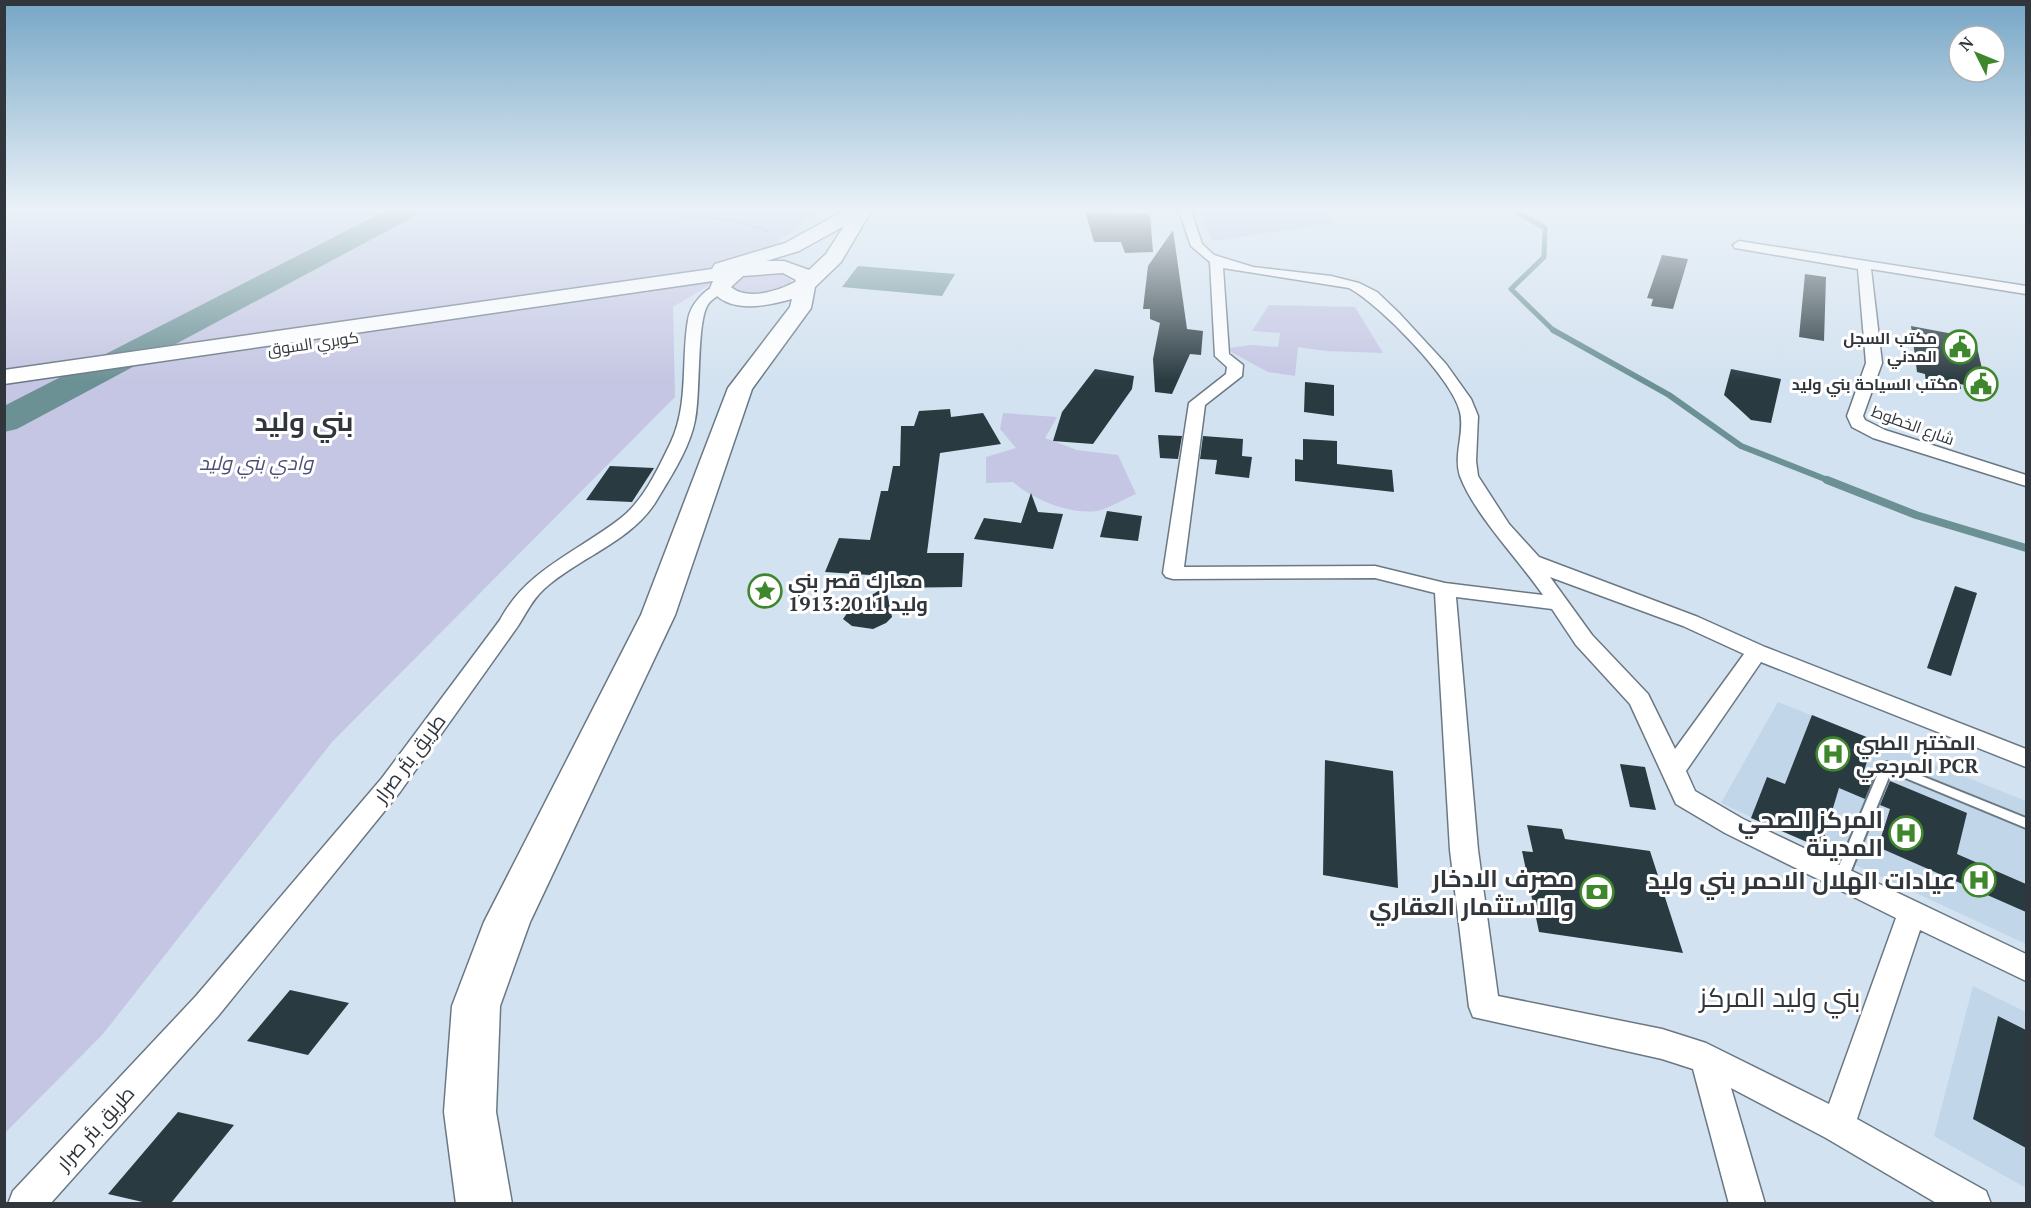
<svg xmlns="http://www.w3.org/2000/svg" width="2031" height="1208" font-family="'PT Serif',Cairo,serif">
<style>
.built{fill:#c1d6e9}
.green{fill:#c5c6e3}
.water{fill:#6b9194}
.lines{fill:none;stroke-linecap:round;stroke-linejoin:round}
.stream-far2{stroke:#6b9194;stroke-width:5}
.stream-far1{stroke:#6b9194;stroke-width:6}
.stream{stroke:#6b9194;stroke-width:8}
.river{fill:#6b9194;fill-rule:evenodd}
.building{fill:#293a40}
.lane-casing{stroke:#6a7884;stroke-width:4}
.street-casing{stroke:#6a7884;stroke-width:3}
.highway-casing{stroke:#6a7884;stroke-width:3}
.path{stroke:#909ba5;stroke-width:2;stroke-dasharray:3 1.5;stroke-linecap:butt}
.lane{fill:#fff;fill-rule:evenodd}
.street{fill:#fff;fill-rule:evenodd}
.highway{fill:#fff;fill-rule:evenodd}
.labels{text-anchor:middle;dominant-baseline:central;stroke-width:6;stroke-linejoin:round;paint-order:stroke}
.far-poi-label{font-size:16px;font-weight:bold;fill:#30363b;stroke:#fff;text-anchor:end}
.far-street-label{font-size:16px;fill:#30363b;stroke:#fff}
.park-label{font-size:20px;font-style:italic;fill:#4f4e7a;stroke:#fff}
.poi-label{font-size:20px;font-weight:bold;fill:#30363b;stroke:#fff;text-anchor:start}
.street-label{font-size:20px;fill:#30363b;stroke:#fff}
.near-poi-label{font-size:24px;font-weight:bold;fill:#30363b;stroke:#fff;text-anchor:end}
.far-town-label{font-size:27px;font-weight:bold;fill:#30363b;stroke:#fff}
.near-quarter-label{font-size:27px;fill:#30363b;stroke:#fff}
</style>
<rect width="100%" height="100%" fill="#d3e2f0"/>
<!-- built -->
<path class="built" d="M1778 702 2026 801V944L1721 803Z
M1973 986 2026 1012V1188L1934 1136Z"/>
<!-- green -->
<path class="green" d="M5 211H819L769 249 673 307 675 397 332 742 103 1034 5 1133Z
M1199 211H1326L1331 224 1212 241Z
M778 273 791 277V285C777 295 746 299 733 287L732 284C746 272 761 274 778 273Z
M1269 305 1355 307 1383 353 1326 351 1298 347 1295 376 1268 372 1231 352 1230 348 1250 345 1278 347 1280 333 1252 331Z
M1003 413 1057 417 1045 438 1077 450 1118 455 1136 494C1124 499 1110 508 1097 511 1070 515 1032 499 1013 482L986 483V457L1016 448 1000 429Z"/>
<!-- water -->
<path class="water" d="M858 266 955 274 942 296 842 287Z"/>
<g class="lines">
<!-- stream-far2 -->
<path class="stream-far2" d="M1515 211 1545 228 1544 257 1511 289 1554 331"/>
<!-- stream-far1 -->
<path class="stream-far1" d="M1553 330 1669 395 1741 446 1830 481"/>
<!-- stream -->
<path class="stream" d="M1827 480 1916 515 2026 548"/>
<!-- river -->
<path class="river" d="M385 211H419L415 216 17 429 4 432V406Z"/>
</g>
<!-- building -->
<path class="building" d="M1085 211 1150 214 1153 252 1125 253 1121 242H1094Z
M1173 230 1187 329 1203 331 1201 355 1190 354 1172 394 1155 392 1153 359 1160 323 1150 319V309H1143L1148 266Z
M1662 255 1688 259 1673 309 1651 306 1653 299 1647 298Z
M1805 274 1826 277 1824 341 1799 337Z
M1911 326 1964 336 1965 341 1976 343 1987 390 1960 384 1961 389 1926 382 1925 374 1917 372Z
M1095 369 1134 376 1132 389 1093 444 1053 441 1062 412Z
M1731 369 1781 379 1771 423 1751 420 1724 395Z
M1305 382 1334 385V416L1304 412Z
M950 409 951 417 983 413 1001 444 940 453 927 553H964L962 587 886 588 892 617 886 623 873 629 852 626 843 619 850 609 900 577 825 572 839 538 870 540 881 491H888L893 466H900L901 426H914L919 411Z
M1158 435 1182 436 1178 459 1160 458Z
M1203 436 1243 439 1242 456 1252 457 1249 478 1215 474 1217 460 1200 459Z
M1303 439 1337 441V464L1392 470 1394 492 1295 481V459L1303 460Z
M610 466 654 468 632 502 586 500Z
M1031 493 1038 512 1063 514 1053 549 974 539 984 518 1021 523Z
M1107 511 1142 516 1138 541 1100 537Z
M1955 586 1977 593 1951 676 1927 668Z
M1812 715 1874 740 1864 771 1875 775 1865 799 1839 788 1821 848 1751 818 1767 777 1785 784Z
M1325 760 1393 771 1398 888 1323 875Z
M1620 764 1645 767 1656 810 1630 807Z
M1890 781 1967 813 1957 854 2026 884V912L1878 847 1890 809 1880 805Z
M1527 825 1562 829 1565 839 1650 851 1683 953 1539 932 1522 851 1533 852Z
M290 990 349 1003 308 1055 247 1041Z
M1998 1016 2026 1030V1148L1973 1119Z
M178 1112 234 1125 171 1203H147L108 1194Z"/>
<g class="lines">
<defs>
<path id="lane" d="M1887 762 2026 818V828L1891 772 1848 878 1846 882 1841 884 1836 882 1834 878 1881 766 1883 763Z"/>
<path id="street" d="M1179 211H1191L1202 244 1214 255 1253 267 1331 276 1359 283 1377 292 1399 313 1446 364 1471 399 1478 416 1476 461 1478 476 1509 524 1539 557 1698 617 1765 647 2026 749V767L1761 662 1686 771 1695 791 1743 819 2026 954V981L1920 930 1857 1119 1986 1191 1991 1204H1938L1826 1138 1731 1088 1765 1204H1729L1693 1069 1662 1059 1473 1017 1469 1007 1450 850 1435 593 1375 578 1173 579 1166 577 1163 573 1189 403 1226 374 1227 367 1215 356 1210 262 1191 246ZM1223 268 1349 288C1379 304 1453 379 1460 412 1465 433 1453 455 1460 476 1474 514 1519 560 1543 595L1445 583 1375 566 1184 567 1205 405 1242 376 1243 365 1229 354ZM1550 577 1683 626 1744 654 1675 749 1648 694 1592 635ZM1456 597 1552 609 1576 645 1630 704 1676 804 1725 833 1896 918 1829 1104 1706 1043 1662 1029 1498 996 1478 850Z
M1739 241 2026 286V294L1871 269 1882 363 1863 416 1865 420 1885 430 2026 475V486L1873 438 1852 427 1847 416 1866 363 1858 269 1735 248 1733 245Z
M720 284 727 288C722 294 714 297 709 303 696 318 701 394 695 420 690 447 672 475 658 498 634 541 579 557 544 589 532 600 527 612 518 626L400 792 218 1016 50 1204H8L13 1191 196 996 382 778 500 620C526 570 579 551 621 518 644 500 659 467 671 442 689 403 681 360 688 320 690 305 705 288 720 284Z"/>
<path id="highway" d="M844 211H871L841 262 815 287 811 308 752 389 675 615 530 922 500 1006 496 1112 512 1204H456L444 1112 452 1006 484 922 641 615 728 388 790 307 792 299C766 306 728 315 710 288L713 281 4 384V370L712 269 715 264 785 243ZM844 226 826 254 809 270 784 261H766L799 251ZM783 273 796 280 795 282C778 291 747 301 731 287L743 276Z"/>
</defs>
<!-- lane casing -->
<use href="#lane" class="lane-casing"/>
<!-- street casing -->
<use href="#street" class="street-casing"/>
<!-- highway casing -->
<use href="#highway" class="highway-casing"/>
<!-- path -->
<path class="path" d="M628 211 731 220 772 232"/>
<!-- lane -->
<use href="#lane" class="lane"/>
<!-- street -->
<use href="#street" class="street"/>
<!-- highway -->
<use href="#highway" class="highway"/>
</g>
<!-- sky -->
<linearGradient id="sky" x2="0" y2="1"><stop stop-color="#76a6c6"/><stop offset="0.55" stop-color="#ebf2f8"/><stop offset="1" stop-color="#ebf2f8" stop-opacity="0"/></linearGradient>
<rect width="2031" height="381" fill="url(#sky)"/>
<!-- icons -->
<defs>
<symbol id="civic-ring" viewBox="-11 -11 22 22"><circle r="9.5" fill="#fff" stroke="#3f872c" stroke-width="1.5"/><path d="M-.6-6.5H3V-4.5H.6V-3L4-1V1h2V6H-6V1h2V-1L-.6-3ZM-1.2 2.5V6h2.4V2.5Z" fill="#3f872c"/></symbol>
<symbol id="sight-ring" viewBox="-11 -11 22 22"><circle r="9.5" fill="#fff" stroke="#3f872c" stroke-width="1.5"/><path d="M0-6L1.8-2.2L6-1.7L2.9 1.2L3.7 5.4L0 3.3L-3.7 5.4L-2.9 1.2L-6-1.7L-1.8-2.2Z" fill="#3f872c"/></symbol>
<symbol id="hospital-ring" viewBox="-11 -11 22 22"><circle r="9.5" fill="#fff" stroke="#3f872c" stroke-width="1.5"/><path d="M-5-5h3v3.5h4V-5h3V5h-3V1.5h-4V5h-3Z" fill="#3f872c"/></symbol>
<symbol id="bank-ring" viewBox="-11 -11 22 22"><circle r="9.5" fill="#fff" stroke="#3f872c" stroke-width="1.5"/><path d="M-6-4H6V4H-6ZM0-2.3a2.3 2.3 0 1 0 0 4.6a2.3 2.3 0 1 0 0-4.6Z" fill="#3f872c"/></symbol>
</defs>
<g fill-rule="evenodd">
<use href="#civic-ring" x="1941" y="328" width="38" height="38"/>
<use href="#civic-ring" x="1962" y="365" width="38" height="38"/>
<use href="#sight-ring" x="746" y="572" width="38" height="38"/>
<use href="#hospital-ring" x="1814" y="735" width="38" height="38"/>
<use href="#hospital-ring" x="1887" y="814" width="38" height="38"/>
<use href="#hospital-ring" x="1960" y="861" width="38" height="38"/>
<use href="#bank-ring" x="1578" y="873" width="38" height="38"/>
</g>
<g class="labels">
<!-- far-poi labels -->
<g class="far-poi-label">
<text x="1937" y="338">مكتب السجل<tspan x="1937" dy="18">المدني</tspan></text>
<text x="1958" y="384">مكتب السياحة بني وليد</text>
</g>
<!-- far-street labels -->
<g class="far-street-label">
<text transform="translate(313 343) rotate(-8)">كوبري السوق</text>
<text transform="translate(1913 425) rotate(20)">شارع الخطوط</text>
</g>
<!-- park labels -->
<g class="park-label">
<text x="256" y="462">وادي بني وليد</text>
</g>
<!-- poi labels -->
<g class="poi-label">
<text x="788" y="580">معارك قصر بني<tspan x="788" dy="23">وليد 1913:2011</tspan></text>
<text x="1856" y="742">المختبر الطبي<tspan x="1856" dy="23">المرجعي PCR</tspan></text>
</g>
<!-- street labels -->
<g class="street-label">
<text transform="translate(409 758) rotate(-53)">طريق بئر صرار</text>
<text transform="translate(95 1128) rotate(-48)">طريق بئر صرار</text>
</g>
<!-- near-poi labels -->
<g class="near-poi-label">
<text x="1883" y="819">المركز الصحي<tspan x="1883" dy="28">المدينة</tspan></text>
<text x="1574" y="878">مصرف الادخار<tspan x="1574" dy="28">والاستثمار العقاري</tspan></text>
<text x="1956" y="880">عيادات الهلال الاحمر بني وليد</text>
</g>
<!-- far-town labels -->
<g class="far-town-label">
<text x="304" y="421">بني وليد</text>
</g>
<!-- near-quarter labels -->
<g class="near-quarter-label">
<text x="1780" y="997">بني وليد المركز</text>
</g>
</g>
<!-- border -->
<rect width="2031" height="1208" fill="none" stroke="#30363b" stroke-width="12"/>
<!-- north arrow -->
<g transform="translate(1977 54) rotate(313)"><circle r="28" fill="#ffffff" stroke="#acafb1" stroke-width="1.5"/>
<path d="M0-4.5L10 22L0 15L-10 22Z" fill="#3f872c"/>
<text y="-9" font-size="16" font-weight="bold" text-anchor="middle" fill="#30363b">N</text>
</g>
</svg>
